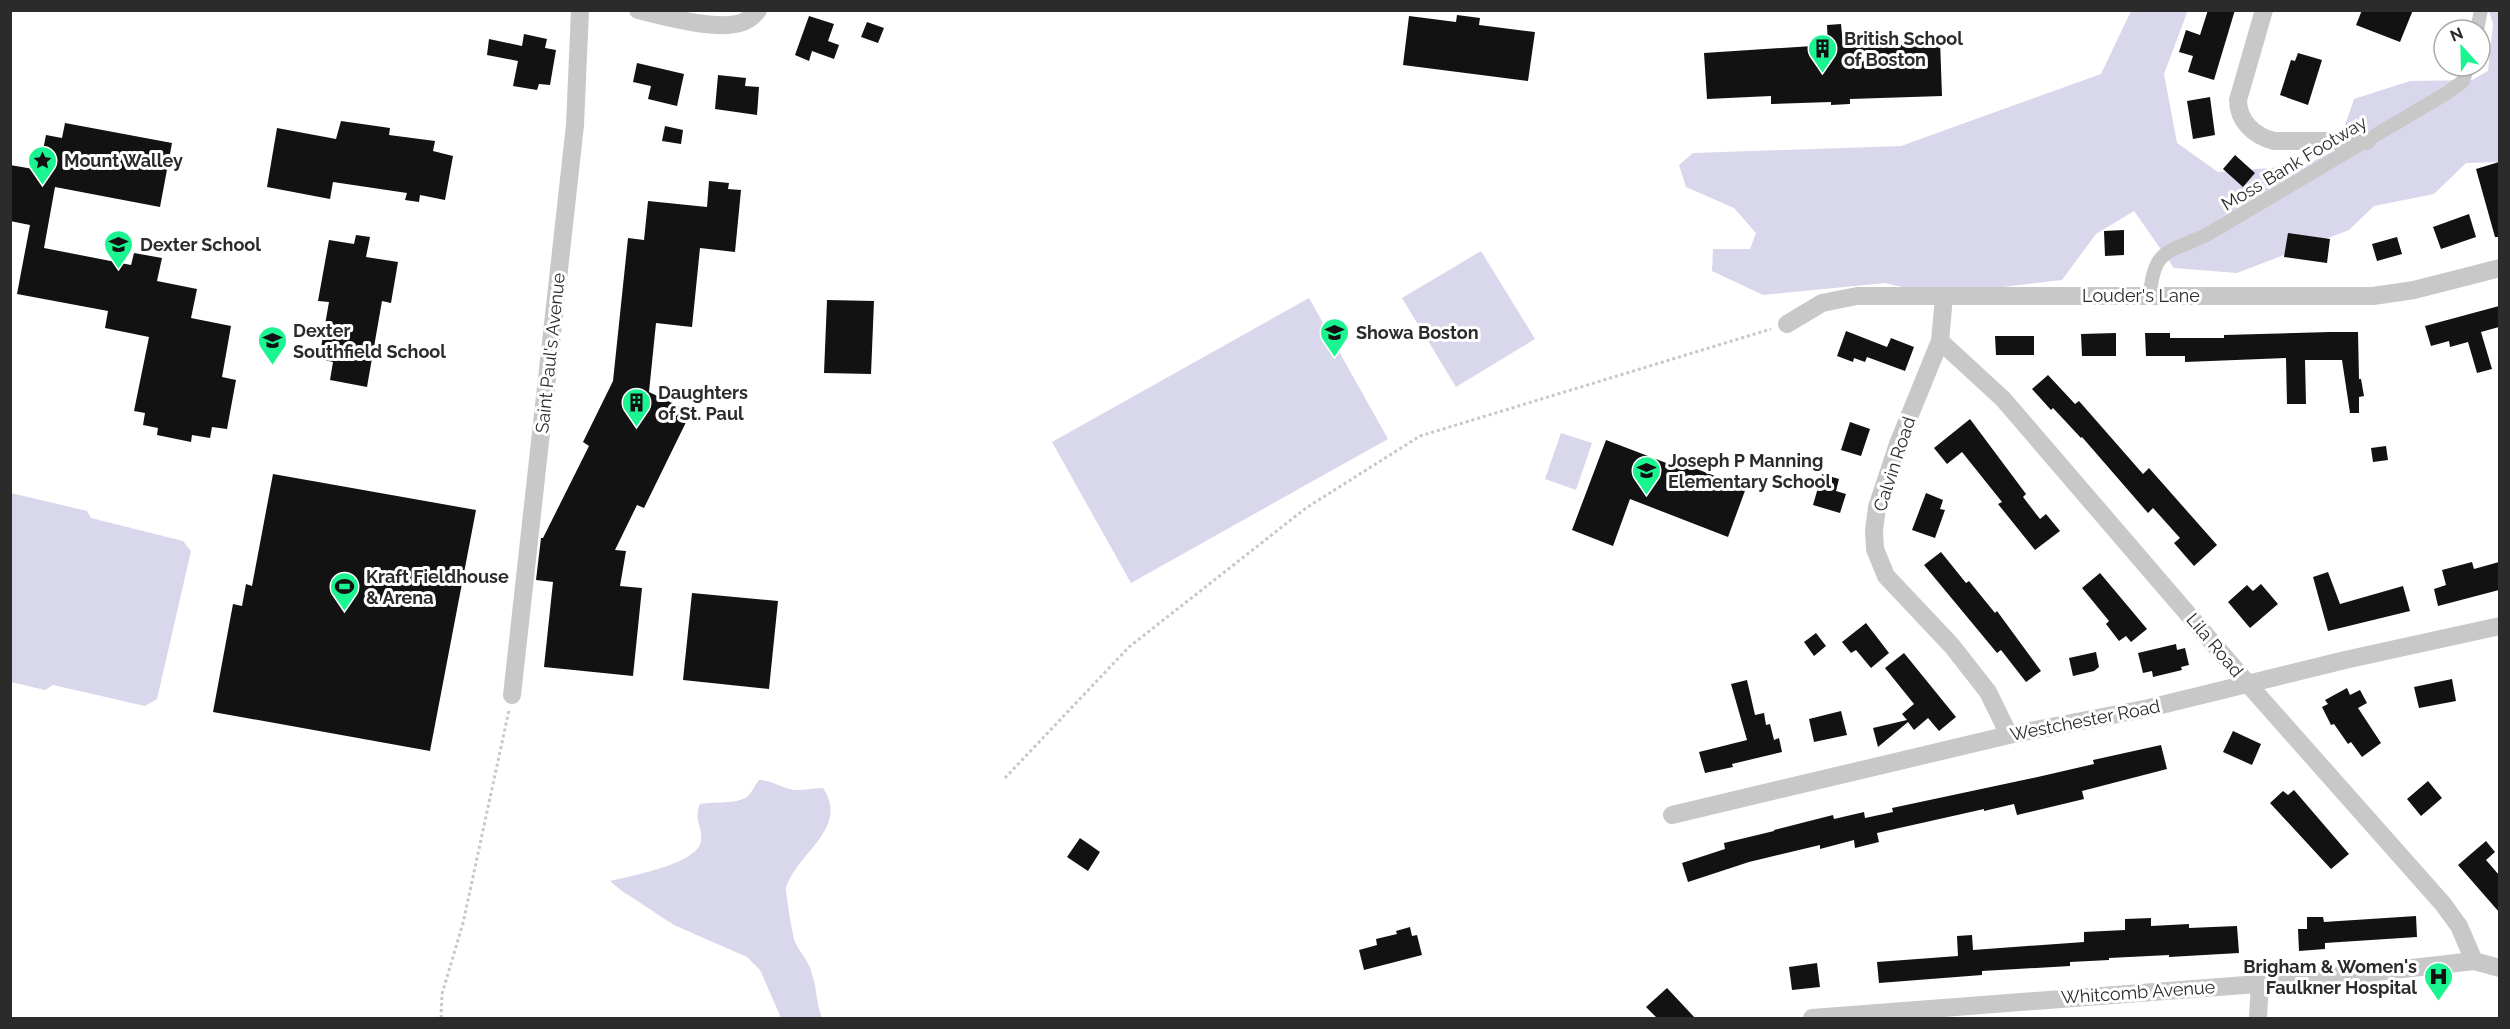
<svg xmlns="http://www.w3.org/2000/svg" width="2510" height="1029" font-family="Raleway,sans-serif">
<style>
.green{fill:#d8d7eb}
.building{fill:#121212}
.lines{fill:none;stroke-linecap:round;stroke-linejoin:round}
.path{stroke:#c8c8c8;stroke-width:3;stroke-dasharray:3 3;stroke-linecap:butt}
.pedestrian{stroke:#c8c8c8;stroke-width:14}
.minor{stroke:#c8c8c8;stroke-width:18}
.labels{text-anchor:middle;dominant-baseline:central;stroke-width:6;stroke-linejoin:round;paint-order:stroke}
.poi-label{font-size:18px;font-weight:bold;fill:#2b2b2b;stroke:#fff;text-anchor:start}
.street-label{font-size:18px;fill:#2b2b2b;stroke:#fff}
</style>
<rect width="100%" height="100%" fill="#fff"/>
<!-- green -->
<path class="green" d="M2188 10 2164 74 2177 143 2218 172 2306 165 2337 149 2354 99 2410 81 2472 80 2488 71 2493 24 2489 11H2499V162L2466 163 2434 194 2374 206 2349 230 2237 273 2174 268 2134 211 2096 234 2062 280 1936 295 1885 283 1763 295 1712 271 1713 249H1750L1756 233 1734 208 1686 187 1679 165 1693 153 1901 146 2101 74 2131 11Z
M1481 251 1535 339 1456 387 1402 298Z
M1309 298 1388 439 1131 583 1052 442Z
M1561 433 1592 443 1576 490 1545 479Z
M11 493 87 511 91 518 183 541 191 551 157 699 145 706 53 685 45 690 11 682Z
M759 780C773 780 784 790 798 790 807 790 814 788 823 788 850 829 797 852 786 888 785 890 793 938 795 942 800 953 809 961 812 974 817 989 816 1003 822 1018H781L760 970 747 957 674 925 622 891 610 881C630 876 698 864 701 841 703 826 693 820 700 804 714 801 737 805 748 796 752 792 755 785 759 780Z"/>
<!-- building -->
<path class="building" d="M2208 10H2235L2214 80 2188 72 2193 56 2179 52 2186 30 2200 35Z
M2362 10H2413L2400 42 2356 25Z
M1457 15 1480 18 1479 25 1535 32 1528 81 1403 65 1409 16 1456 22Z
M809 16 834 24 828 41 839 45 834 59 812 51 809 61 795 55Z
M867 22 884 28 878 43 861 37Z
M1841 24 1843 44 1940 40 1942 96 1850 99V104L1831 105V102L1771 104V96L1707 99 1704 53 1828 45 1827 25Z
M524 34 547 39 545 48 556 50 550 85 539 84 537 90 513 86 518 61 487 55 489 39 522 46Z
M2298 53 2322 60 2308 105 2280 95 2291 60 2295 61Z
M637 63 684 74 677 106 648 99 651 86 633 82Z
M718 75 746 78 745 86 759 87 757 115 715 109Z
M2210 97 2215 135 2193 139 2187 101Z
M341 121 390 128 389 135 435 141 433 151 453 156 445 200 420 195 419 202 405 200 407 193 333 182 330 199 267 187 277 128 336 139Z
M65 123 172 143 160 207 55 187 44 248 131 265 134 253 162 258 157 281 197 289 191 318 231 326 222 377 236 380 227 429 212 427 210 438 192 435 191 442 157 435 158 428 143 425 145 413 134 411 149 337 105 328 108 311 17 294 30 225 10 221V165L39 170 46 135 62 138Z
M665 126 683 130 681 144 662 141Z
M2235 155 2255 173 2243 187 2223 169Z
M2499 162V237H2495L2476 169Z
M709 181 729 183 728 189 741 190 735 252 700 248 692 327 656 323 649 392 691 412 644 508 637 505 615 550 626 551 620 586 642 588 633 676 544 667 553 582 536 580 541 538H543L589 446 583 442 613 381 628 238 644 240 648 201 707 207Z
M2469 214 2476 237 2441 249 2433 227Z
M2124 230V255L2105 256 2104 231Z
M2288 233 2330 239 2327 263 2284 257Z
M356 235 370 237 366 257 398 262 391 303 382 301 367 387 330 380 333 362 319 359 329 302 318 301 329 240 354 244Z
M2397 237 2402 254 2377 261 2372 244Z
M827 300 874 301 871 374 824 373Z
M2499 306V327L2481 332 2492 369 2477 373 2468 342 2450 347 2449 341 2431 346 2425 326Z
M1846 331 1887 347 1891 338 1914 347 1905 371 1867 357 1865 362 1854 358 1853 362 1837 356Z
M2330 332H2358L2359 379H2361L2364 396 2359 397V413H2350L2342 360H2305L2306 404H2287L2286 358 2185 362V356H2146L2145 333H2170V338H2224V335Z
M2116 333V356H2082L2081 334Z
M1995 336H2034V355H1996Z
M2048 375 2075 404 2079 401 2143 474 2149 468 2217 545 2194 566 2174 543 2180 538 2153 508 2148 513 2082 437 2081 438 2053 408 2051 410 2032 389Z
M1970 419 2026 494 2023 497 2040 519 2046 514 2060 531 2035 550 1998 504 2002 502 1962 452 1947 464 1934 448Z
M1850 422 1870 429 1861 456 1841 450Z
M1606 440 1669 464 1671 459 1746 488 1728 537 1630 499 1613 546 1572 530Z
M2386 446 2388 460 2373 462 2371 448Z
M273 474 476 510 430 751 213 712 233 604 242 606 246 584 252 586Z
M1822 474 1839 479 1836 491 1846 494 1840 513 1813 505Z
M1926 493 1943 500 1940 509 1945 510 1935 538 1912 530Z
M1941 552 1966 583 1969 581 1995 613 1997 611 2041 671 2026 682 2001 650 1997 653 1924 565Z
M2472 562 2474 569 2499 562V590L2438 606 2434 589 2446 585 2442 570Z
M2328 572 2340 604 2403 586 2410 611 2328 631 2313 577Z
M2100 573 2147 629 2131 642 2126 636 2119 641 2106 624 2109 621 2082 588Z
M2261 584 2278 604 2250 628 2228 602 2247 585 2253 591Z
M692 593 778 601 769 689 683 680Z
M1866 623 1889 653 1871 668 1856 650 1851 653 1842 642Z
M1816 633 1826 646 1814 656 1804 642Z
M2176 644 2177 650 2185 648 2189 665 2181 667 2182 670 2153 677 2152 671 2143 673 2138 653Z
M2096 652 2099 667 2094 671 2073 676 2069 658Z
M1904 653 1956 717 1939 731 1928 718 1914 730 1908 722 1878 747 1873 728 1907 720 1902 714 1914 704 1885 668Z
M2452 679 2456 701 2419 708 2414 687Z
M1747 680 1755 715 1764 713 1766 725 1770 724 1774 740 1779 738 1782 752 1732 764 1733 767 1705 773 1699 752 1747 740 1731 684Z
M2347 688 2350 695 2360 690 2367 703 2358 708 2381 743 2362 757 2351 742 2348 744 2334 724 2331 725 2322 707 2328 704 2325 700Z
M1841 711 1847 735 1814 742 1809 719Z
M2233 731 2261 744 2252 765 2223 752Z
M2161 745 2167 769 2082 791 2084 799 2017 815 2014 804 1984 811V809L1877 833 1879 842 1855 848 1854 840 1820 849V845L1749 862 1688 882 1682 863 1725 849 1724 843 1774 831V830L1833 815 1834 819 1864 812 1865 818 1893 812 1892 808 2042 776 2094 764 2093 760Z
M2428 781 2442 798 2421 816 2407 799Z
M2294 790 2349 854 2331 869 2270 803 2283 791 2288 795Z
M1080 838 1100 852 1088 871 1067 857Z
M2486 841 2495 852 2486 860 2499 875V912L2458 865Z
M2416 916 2417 937 2325 943V949L2299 951 2298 929H2307V917H2323L2324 922Z
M2151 918V926L2189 924V928L2237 926 2239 953 2169 957V955L2109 958V960L2070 962V966L1982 971V975L1879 983 1877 962 1958 956 1957 936 1972 935 1973 950 2084 942V932L2125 930V919Z
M1410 927 1412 936 1417 935 1422 955 1364 970 1359 950 1377 945 1376 939 1397 934 1396 931Z
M1817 963 1820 987 1792 990 1789 967Z
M1667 988 1695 1018H1657L1646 1007Z"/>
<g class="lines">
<!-- path -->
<path class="path" d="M1005 778 1129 647 1306 508 1420 436 1771 329
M441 1018 442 994 463 923 509 710"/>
<!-- pedestrian -->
<path class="pedestrian" d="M2477 30 2481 10
M2150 295C2154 246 2170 253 2208 234L2447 93 2463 81 2468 66"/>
<!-- minor -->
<path class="minor" d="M638 10C663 16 726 34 747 20 751 18 755 14 758 10
M2264 10 2238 100C2238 121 2254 136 2274 141H2367
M1944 297 1940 341 1898 444 1877 507 1874 531 1875 549 1886 576 1952 646 1988 692 2009 735
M1787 324 1822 303 1857 296H2373L2414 290 2500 268
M1940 341 2003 399 2248 684 2443 904 2459 926 2474 961
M512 695 575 125 580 10
M1672 815 2009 735 2149 708 2345 660 2500 626
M1812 1018 2297 981 2474 961 2500 968
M2258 1018 2260 983"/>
</g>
<!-- icons -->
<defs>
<symbol id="building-pin" viewBox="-11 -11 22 30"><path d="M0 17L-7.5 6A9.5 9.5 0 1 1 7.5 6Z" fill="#1af592" stroke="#fff"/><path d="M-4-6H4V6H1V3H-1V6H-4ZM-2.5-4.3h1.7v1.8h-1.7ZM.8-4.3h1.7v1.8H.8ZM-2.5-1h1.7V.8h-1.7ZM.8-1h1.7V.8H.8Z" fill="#111"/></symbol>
<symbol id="sight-pin" viewBox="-11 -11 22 30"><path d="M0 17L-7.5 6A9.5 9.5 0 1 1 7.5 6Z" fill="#1af592" stroke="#fff"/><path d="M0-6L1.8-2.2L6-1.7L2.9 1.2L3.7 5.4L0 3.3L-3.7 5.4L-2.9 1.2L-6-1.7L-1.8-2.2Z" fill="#111"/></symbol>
<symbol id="school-pin" viewBox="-11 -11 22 30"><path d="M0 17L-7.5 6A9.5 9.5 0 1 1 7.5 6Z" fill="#1af592" stroke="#fff"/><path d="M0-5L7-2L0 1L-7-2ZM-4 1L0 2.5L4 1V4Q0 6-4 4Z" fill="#111"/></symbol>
<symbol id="stadium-pin" viewBox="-11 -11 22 30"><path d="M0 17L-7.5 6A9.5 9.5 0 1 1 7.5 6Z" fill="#1af592" stroke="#fff"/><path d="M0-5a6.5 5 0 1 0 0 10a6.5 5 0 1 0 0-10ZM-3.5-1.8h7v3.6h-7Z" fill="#111"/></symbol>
<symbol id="hospital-pin" viewBox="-11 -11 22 30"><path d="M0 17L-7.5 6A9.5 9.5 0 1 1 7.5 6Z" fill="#1af592" stroke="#fff"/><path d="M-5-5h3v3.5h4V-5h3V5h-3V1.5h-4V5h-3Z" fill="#111"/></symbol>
</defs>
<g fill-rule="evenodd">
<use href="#building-pin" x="1806" y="32" width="33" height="45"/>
<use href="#sight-pin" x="26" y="144" width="33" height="45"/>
<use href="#school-pin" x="102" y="228" width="33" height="45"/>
<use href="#school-pin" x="1318" y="316" width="33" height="45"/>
<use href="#school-pin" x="256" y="324" width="33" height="45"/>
<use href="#building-pin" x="620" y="386" width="33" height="45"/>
<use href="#school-pin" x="1630" y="454" width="33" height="45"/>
<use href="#stadium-pin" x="328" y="570" width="33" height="45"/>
<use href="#hospital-pin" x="2422" y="960" width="33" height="45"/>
</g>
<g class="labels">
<!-- poi labels -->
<g class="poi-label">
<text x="1844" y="38">British School<tspan x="1844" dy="21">of Boston</tspan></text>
<text x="64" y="160">Mount Walley</text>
<text x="140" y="244">Dexter School</text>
<text x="293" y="330">Dexter<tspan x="293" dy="21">Southfield School</tspan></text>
<text x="1356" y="332">Showa Boston</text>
<text x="658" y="392">Daughters<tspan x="658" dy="21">of St. Paul</tspan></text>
<text x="1668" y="460">Joseph P Manning<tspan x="1668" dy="21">Elementary School</tspan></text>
<text x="366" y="576">Kraft Fieldhouse<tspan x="366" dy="21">&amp; Arena</tspan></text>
<text x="2417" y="966" text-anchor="end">Brigham &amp; Women's<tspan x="2417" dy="21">Faulkner Hospital</tspan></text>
</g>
<!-- street labels -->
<g class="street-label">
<text transform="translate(2294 163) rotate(-31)">Moss Bank Footway</text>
<text x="2141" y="295">Louder's Lane</text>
<text transform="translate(550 353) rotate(-84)">Saint Paul's Avenue</text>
<text transform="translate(1894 464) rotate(-72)">Calvin Road</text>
<text transform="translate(2215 645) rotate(50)">Lila Road</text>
<text transform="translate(2085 720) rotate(-11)">Westchester Road</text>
<text transform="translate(2138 992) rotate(-4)">Whitcomb Avenue</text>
</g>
</g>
<!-- border -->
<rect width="2510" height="1029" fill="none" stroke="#2b2b2b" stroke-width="24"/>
<!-- north arrow -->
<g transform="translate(2462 48) rotate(338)"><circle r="28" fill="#ffffff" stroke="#aaaaaa" stroke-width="1.5"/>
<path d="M0-4.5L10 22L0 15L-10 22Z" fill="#1af592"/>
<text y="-9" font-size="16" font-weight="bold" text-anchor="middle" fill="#2b2b2b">N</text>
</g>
</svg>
